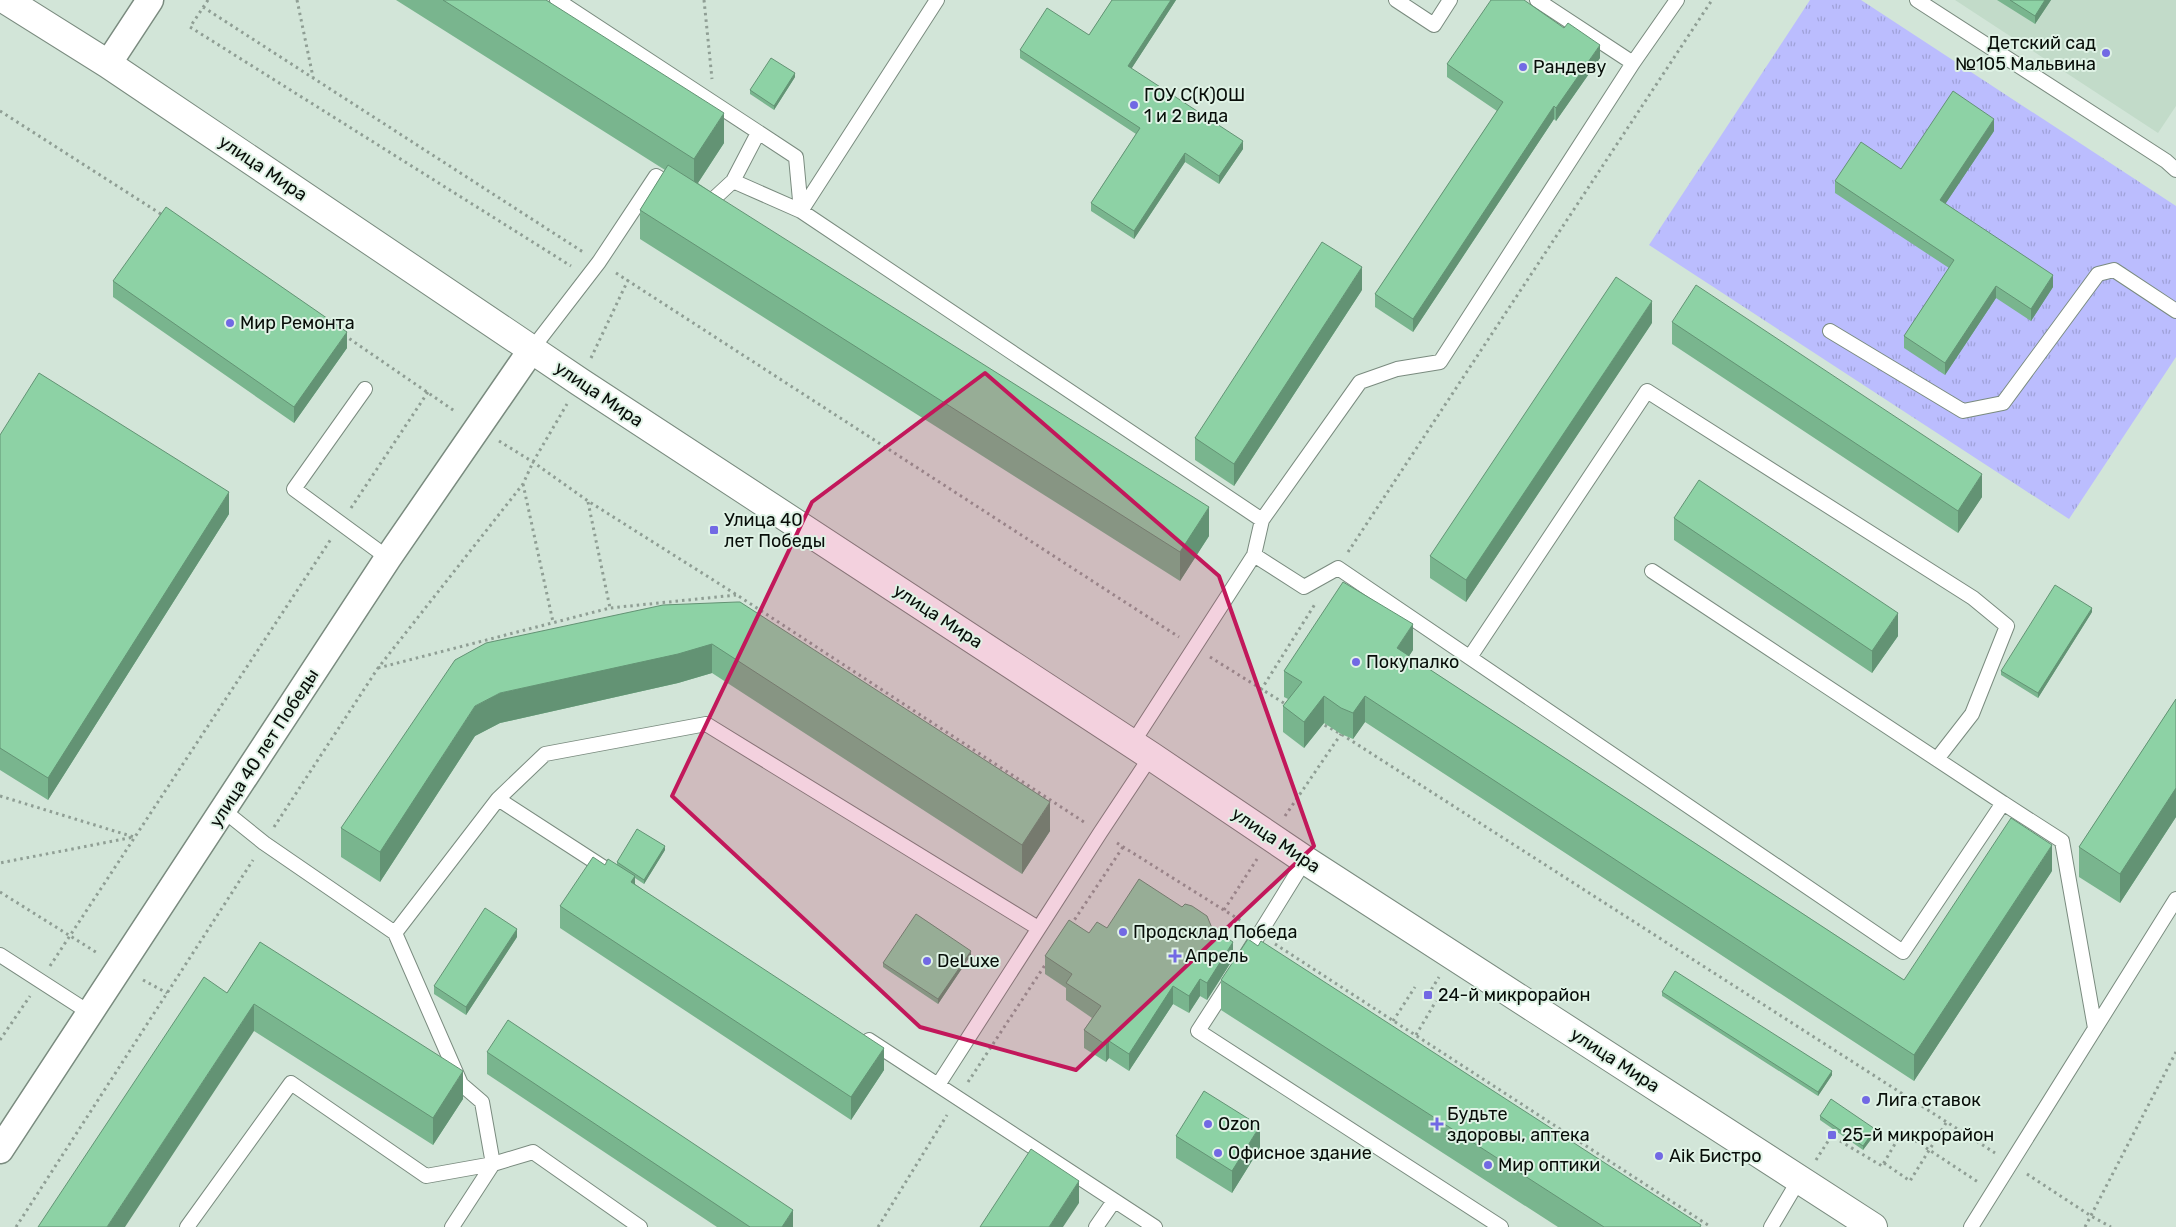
<svg xmlns="http://www.w3.org/2000/svg" width="2176" height="1227" font-family="Rubik,sans-serif">
<style>
.built{fill:#c2dbc9}
.park{fill:url(#park-tufts)}
.lines{fill:none;stroke-linecap:round;stroke-linejoin:round}
.service-casing{stroke:#7a8b7f;stroke-width:16}
.minor-casing{stroke:#7a8b7f;stroke-width:29}
.tertiary-casing{stroke:#7a8b7f;stroke-width:30}
.path{stroke:#8f9e94;stroke-width:3;stroke-dasharray:2.5 4;stroke-linecap:butt}
.service{stroke:#fff;stroke-width:14}
.minor{stroke:#fff;stroke-width:26}
.tertiary{stroke:#fff;stroke-width:28}
.wall{fill:#79b58e}
.shaded-wall{fill:#639374}
.building{fill:#8dd2a5;stroke:#639374}
.marked{fill:#c2185b;fill-opacity:0.2;stroke:#c2185b;stroke-width:4;stroke-linejoin:round}
.poi-dot{fill:#7269e4;stroke:#dff2e5;stroke-width:2}
.labels{text-anchor:middle;dominant-baseline:central;stroke-width:4;stroke-linejoin:round;paint-order:stroke}
.poi-label{font-size:18px;fill:#080e09;stroke:#dff2e5;text-anchor:start}
.street-label{font-size:18px;fill:#080e09;stroke:#dff2e5}
</style>
<defs>
<pattern id="park-tufts" width="24" height="20" patternUnits="userSpaceOnUse" patternTransform="scale(1.25)"><rect width="24" height="20" fill="#bbbdfe"/><path d="M3 7l-1-3M5 7V3M7 7l1-3M15 17l-1-3M17 17v-4M19 17l1-3" fill="none" stroke="#9fa1d8"/></pattern>
</defs>
<rect width="100%" height="100%" fill="#d2e5d8"/>
<!-- built -->
<path class="built" d="M1955 0H2176V106L2158 133Z"/>
<!-- park -->
<path class="park" d="M1810 0H1861L2176 206V357L2069 519 1649 245Z"/>
<g class="lines">
<defs>
<path id="service" d="M557 0 796 157 801 211 1262 520
M1396 0 1434 25 1450 0
M1537 0 1633 63
M1917 0 2166 161 2176 170
M733 181 758 133
M705 205 706 206 733 181 801 211 937 0
M1830 331 1963 411 2003 403 2098 274 2114 270 2176 311
M532 349 599 262 656 176 676 188
M365 389 294 489 388 558
M1254 555 1304 587 1338 568 1903 952 2003 803 2062 841 2095 1028
M1652 571 2003 803
M1470 657 1647 391 1973 598 2007 626 1972 714 1937 759
M1132 744 1254 555 1262 520 1360 382 1397 369 1440 362 1633 63 1677 0
M498 799 545 754 706 724 1038 928
M223 810 264 843 395 933 498 799 606 869
M0 955 90 1013
M1245 957 1305 860
M1231 980 1198 1031 1501 1227
M869 1040 1155 1227
M938 1085 1100 833 1151 756
M187 1227 291 1083 426 1176 493 1164 482 1102 461 1084 395 933
M452 1227 493 1164 533 1152 640 1227
M1096 1227 1114 1201
M1771 1227 1800 1178
M1971 1227 2176 899"/>
<path id="minor" d="M108 64 150 0
M0 1150 388 558 532 349"/>
<path id="tertiary" d="M6 0 108 64 580 382 1151 756 1305 860 1873 1227"/>
</defs>
<!-- service casing -->
<use href="#service" class="service-casing"/>
<!-- minor casing -->
<use href="#minor" class="minor-casing"/>
<!-- tertiary casing -->
<use href="#tertiary" class="tertiary-casing"/>
<!-- path -->
<path class="path" d="M208 0 190 27 571 266
M297 0 313 77
M704 0 712 79
M203 7 583 252
M0 111 164 216
M616 273 1179 637
M344 335 456 412
M591 358 628 280
M499 441 533 462 588 501 737 595 1084 822
M523 484 553 622
M588 502 610 608
M351 508 428 392
M1348 552 1712 0
M1210 657 1287 705
M378 668 610 608 736 595
M1261 690 1315 604
M1319 722 1341 734 1995 1153
M0 796 134 837 0 863
M1285 816 1341 734
M274 827 378 668 523 484 533 462 567 404
M1117 843 1243 922
M0 892 99 954
M1224 910 1257 859
M1071 925 1123 847
M1275 944 1711 1227
M50 966 331 539
M143 980 167 993
M1428 995 1439 977
M1393 1021 1415 987
M1416 1035 1436 1001
M0 1040 30 996
M968 1082 1047 962
M1840 1141 1882 1166 1902 1132 1978 1182
M1816 1160 1832 1135
M1884 1163 1910 1181 1946 1123
M2027 1174 2091 1216 2111 1227
M16 1227 253 860
M878 1227 947 1115
M2085 1227 2176 1052"/>
<!-- service -->
<use href="#service" class="service"/>
<!-- minor -->
<use href="#minor" class="minor"/>
<!-- tertiary -->
<use href="#tertiary" class="tertiary"/>
</g>
<!-- wall -->
<path class="wall" d="M396 0H546L724 143 698 183 1209 536 1180 581 640 239V210L665 170Z
M1112 0H1176L1131 69 1243 149 1219 184 1185 162 1134 239 1091 211V203L1136 134 1020 58V50L1089 35Z
M1997 0H2051L2035 24Z
M1600 58 1556 121 1554 119 1413 332 1375 307V294L1497 111 1447 77V64Z
M795 77 774 110 750 94V90Z
M1994 131 1945 204 2053 287 2031 321 1996 298 1945 375 1904 348V336L1949 268 1835 193V181L1901 169Z
M113 281 347 348 294 423 113 297Z
M1362 290 1234 486 1195 460V438Z
M1672 322 1982 497 1958 533 1672 344Z
M1652 323 1466 602 1430 578V556Z
M0 435 229 514 48 800 0 770Z
M1674 518 1898 636 1872 673 1674 540Z
M663 605 1050 831 1022 874 712 673 678 683 500 723 475 736 380 882 341 857V828Z
M2092 612 2038 698 2001 675V671Z
M1413 650 1409 656 1904 980 2052 871 1914 1081 1365 722 1353 739 1341 734 1324 723 1304 748 1283 732V706L1288 699 1284 697V671Z
M2176 699V817L2120 903 2079 877V847Z
M665 850 644 884 635 878V884L884 1070 851 1120 560 928V906L605 865H617V862Z
M1182 907 1212 928 1233 959 1207 1000 1200 996 1189 1013 1173 1004 1129 1071 1109 1058 1106 1062 1084 1048V1030L1092 1018 1066 1000V988L1045 974V956L1089 933Z
M517 937 466 1015 434 994V986Z
M260 942 463 1099 433 1145 254 1031 227 993Z
M971 955 938 1004 883 967V963Z
M1221 980 1701 1227H1558L1221 1010Z
M1662 992 1832 1075 1818 1096 1662 996Z
M487 1052 793 1227H717L487 1074Z
M1820 1116 1875 1134 1863 1150 1820 1120Z
M1176 1136 1260 1148 1232 1193 1176 1158Z"/>
<!-- shaded-wall -->
<path class="shaded-wall" d="M1171 0H1176L1128 74V66Z
M2045 0H2051L2035 24V16Z
M1600 45V58L1556 121V108Z
M795 73V77L774 110V106Z
M1554 106V119L1413 332V319Z
M724 113V143L694 189V159Z
M1994 119V131L1940 212V200Z
M1243 141V149L1219 184V176Z
M1185 153V162L1134 239V231Z
M1362 267V290L1234 486V464Z
M2053 275V287L2031 321V309Z
M1996 286V298L1945 375V363Z
M1652 301V323L1466 602V580Z
M347 332V348L294 423V407Z
M1982 474V497L1958 533V511Z
M229 492V514L48 800V778Z
M1209 507V536L1180 581V552Z
M2092 608V612L2038 698V693Z
M1898 613V636L1872 673V651Z
M1413 624V650L1397 674V648Z
M712 644V673L678 683 500 723 475 736 380 882V852L475 706 500 693Z
M1324 696V723L1304 748V722Z
M1365 696V722L1353 739V713Z
M2176 788V817L2120 903V874Z
M1050 802V831L1022 874V845Z
M2052 845V871L1914 1081V1055Z
M665 846V850L644 884V880Z
M635 876V899L631 882Z
M517 929V937L466 1015V1007Z
M1233 942V959L1207 1000V983Z
M971 951V955L938 1004V999Z
M1200 979V996L1189 1013V996Z
M1173 986V1004L1129 1071V1054Z
M254 1004V1031L125 1227H107Z
M1109 1041V1058L1106 1062V1045Z
M884 1048V1070L851 1120V1097Z
M463 1071V1099L433 1145V1118Z
M1832 1071V1075L1818 1096V1092Z
M1260 1126V1148L1232 1193V1171Z
M1875 1129V1134L1863 1150V1146Z
M1079 1181V1203L1063 1227H1049Z
M793 1210V1227H782Z"/>
<!-- building -->
<path class="building" d="M443 0H546L724 113 694 159Z
M1112 0H1171L1128 66 1243 141 1219 176 1185 153 1134 231 1091 203 1140 128 1020 50 1047 8 1089 35Z
M1491 0H1524L1564 28 1568 23 1600 45 1556 108 1554 106 1413 319 1375 294 1503 102 1447 64Z
M2010 0H2045L2035 16Z
M771 58 795 73 774 106 750 90Z
M1953 91 1994 119 1940 200 2053 275 2031 309 1996 286 1945 363 1904 336 1954 260 1835 181 1861 142 1901 169Z
M668 165 1209 507 1180 552 640 210Z
M166 207 347 332 294 407 113 281Z
M1322 242 1362 267 1234 464 1195 438Z
M1616 277 1652 301 1466 580 1430 556Z
M1696 285 1982 474 1958 511 1672 322Z
M39 373 229 492 48 778 0 748V435Z
M1699 480 1898 613 1872 651 1674 518Z
M1343 582 1413 624 1397 648 1904 980 2011 818 2052 845 1914 1055 1365 696 1353 713 1341 708 1324 696 1304 722 1283 706 1302 682 1284 671Z
M2055 585 2092 608 2038 693 2001 671Z
M737 602H740L1050 802 1022 845 712 644 678 654 500 693 475 706 380 852 341 828 455 660 486 643 663 605Z
M2176 699V788L2120 874 2079 847Z
M637 829 665 846 644 880 617 862Z
M593 857 605 865 608 859 635 876 631 882 884 1048 851 1097 560 906Z
M1139 879 1182 907 1185 904 1192 906 1207 916 1212 928 1233 942 1207 983 1200 979 1189 996 1173 986 1129 1054 1109 1041 1106 1045 1084 1030 1101 1006 1066 983 1072 974 1045 956 1069 920 1089 933 1097 922 1107 928Z
M485 908 517 929 466 1007 434 986Z
M916 914 971 951 938 999 883 963Z
M1248 939 1258 946 1261 941 1701 1225 1700 1227H1604L1221 980Z
M260 942 463 1071 433 1118 254 1004 107 1227H38L204 977 227 993Z
M1675 971 1832 1071 1818 1092 1662 992Z
M508 1020 793 1210 782 1227H750L487 1052Z
M1204 1091 1260 1126 1232 1171 1176 1136Z
M1831 1099 1875 1129 1863 1146 1820 1116Z
M1031 1149 1079 1181 1049 1227H980Z"/>
<!-- marked area -->
<path class="marked" d="M985 373 1219 576 1314 846 1076 1070 920 1027 672 796 812 502Z"/>
<!-- markers -->
<g class="poi-dot">
<circle cx="2106" cy="53" r="5"/>
<circle cx="1523" cy="67" r="5"/>
<circle cx="1134" cy="105" r="5"/>
<circle cx="230" cy="323" r="5"/>
<rect x="709" y="525" width="10" height="10" rx="2.5"/>
<circle cx="1356" cy="662" r="5"/>
<circle cx="1123" cy="932" r="5"/>
<path d="M1172.5 948.5h5v5h5v5h-5v5h-5v-5h-5v-5h5z"/>
<circle cx="927" cy="961" r="5"/>
<rect x="1423" y="990" width="10" height="10" rx="2.5"/>
<circle cx="1866" cy="1100" r="5"/>
<circle cx="1208" cy="1124" r="5"/>
<path d="M1434.5 1116.5h5v5h5v5h-5v5h-5v-5h-5v-5h5z"/>
<rect x="1827" y="1130" width="10" height="10" rx="2.5"/>
<circle cx="1218" cy="1153" r="5"/>
<circle cx="1659" cy="1156" r="5"/>
<circle cx="1488" cy="1165" r="5"/>
</g>
<g class="labels">
<!-- poi labels -->
<g class="poi-label">
<text x="2096" y="43" text-anchor="end">Детский сад<tspan x="2096" dy="21">№105 Мальвина</tspan></text>
<text x="1533" y="67">Рандеву</text>
<text x="1144" y="95">ГОУ С(К)ОШ<tspan x="1144" dy="21">1 и 2 вида</tspan></text>
<text x="240" y="323">Мир Ремонта</text>
<text x="724" y="520">Улица 40<tspan x="724" dy="21">лет Победы</tspan></text>
<text x="1366" y="662">Покупалко</text>
<text x="1133" y="932">Продсклад Победа</text>
<text x="1185" y="956">Апрель</text>
<text x="937" y="961">DeLuxe</text>
<text x="1438" y="995">24-й микрорайон</text>
<text x="1876" y="1100">Лига ставок</text>
<text x="1447" y="1114">Будьте<tspan x="1447" dy="21">здоровы, аптека</tspan></text>
<text x="1218" y="1124">Ozon</text>
<text x="1842" y="1135">25-й микрорайон</text>
<text x="1228" y="1153">Офисное здание</text>
<text x="1669" y="1156">Aik Бистро</text>
<text x="1498" y="1165">Мир оптики</text>
</g>
<!-- street labels -->
<g class="street-label">
<text transform="translate(263 168) rotate(34)">улица Мира</text>
<text transform="translate(599 394) rotate(34)">улица Мира</text>
<text transform="translate(938 616) rotate(33)">улица Мира</text>
<text transform="translate(264 748) rotate(-57)">улица 40 лет Победы</text>
<text transform="translate(1276 840) rotate(34)">улица Мира</text>
<text transform="translate(1615 1060) rotate(33)">улица Мира</text>
</g>
</g>
</svg>
